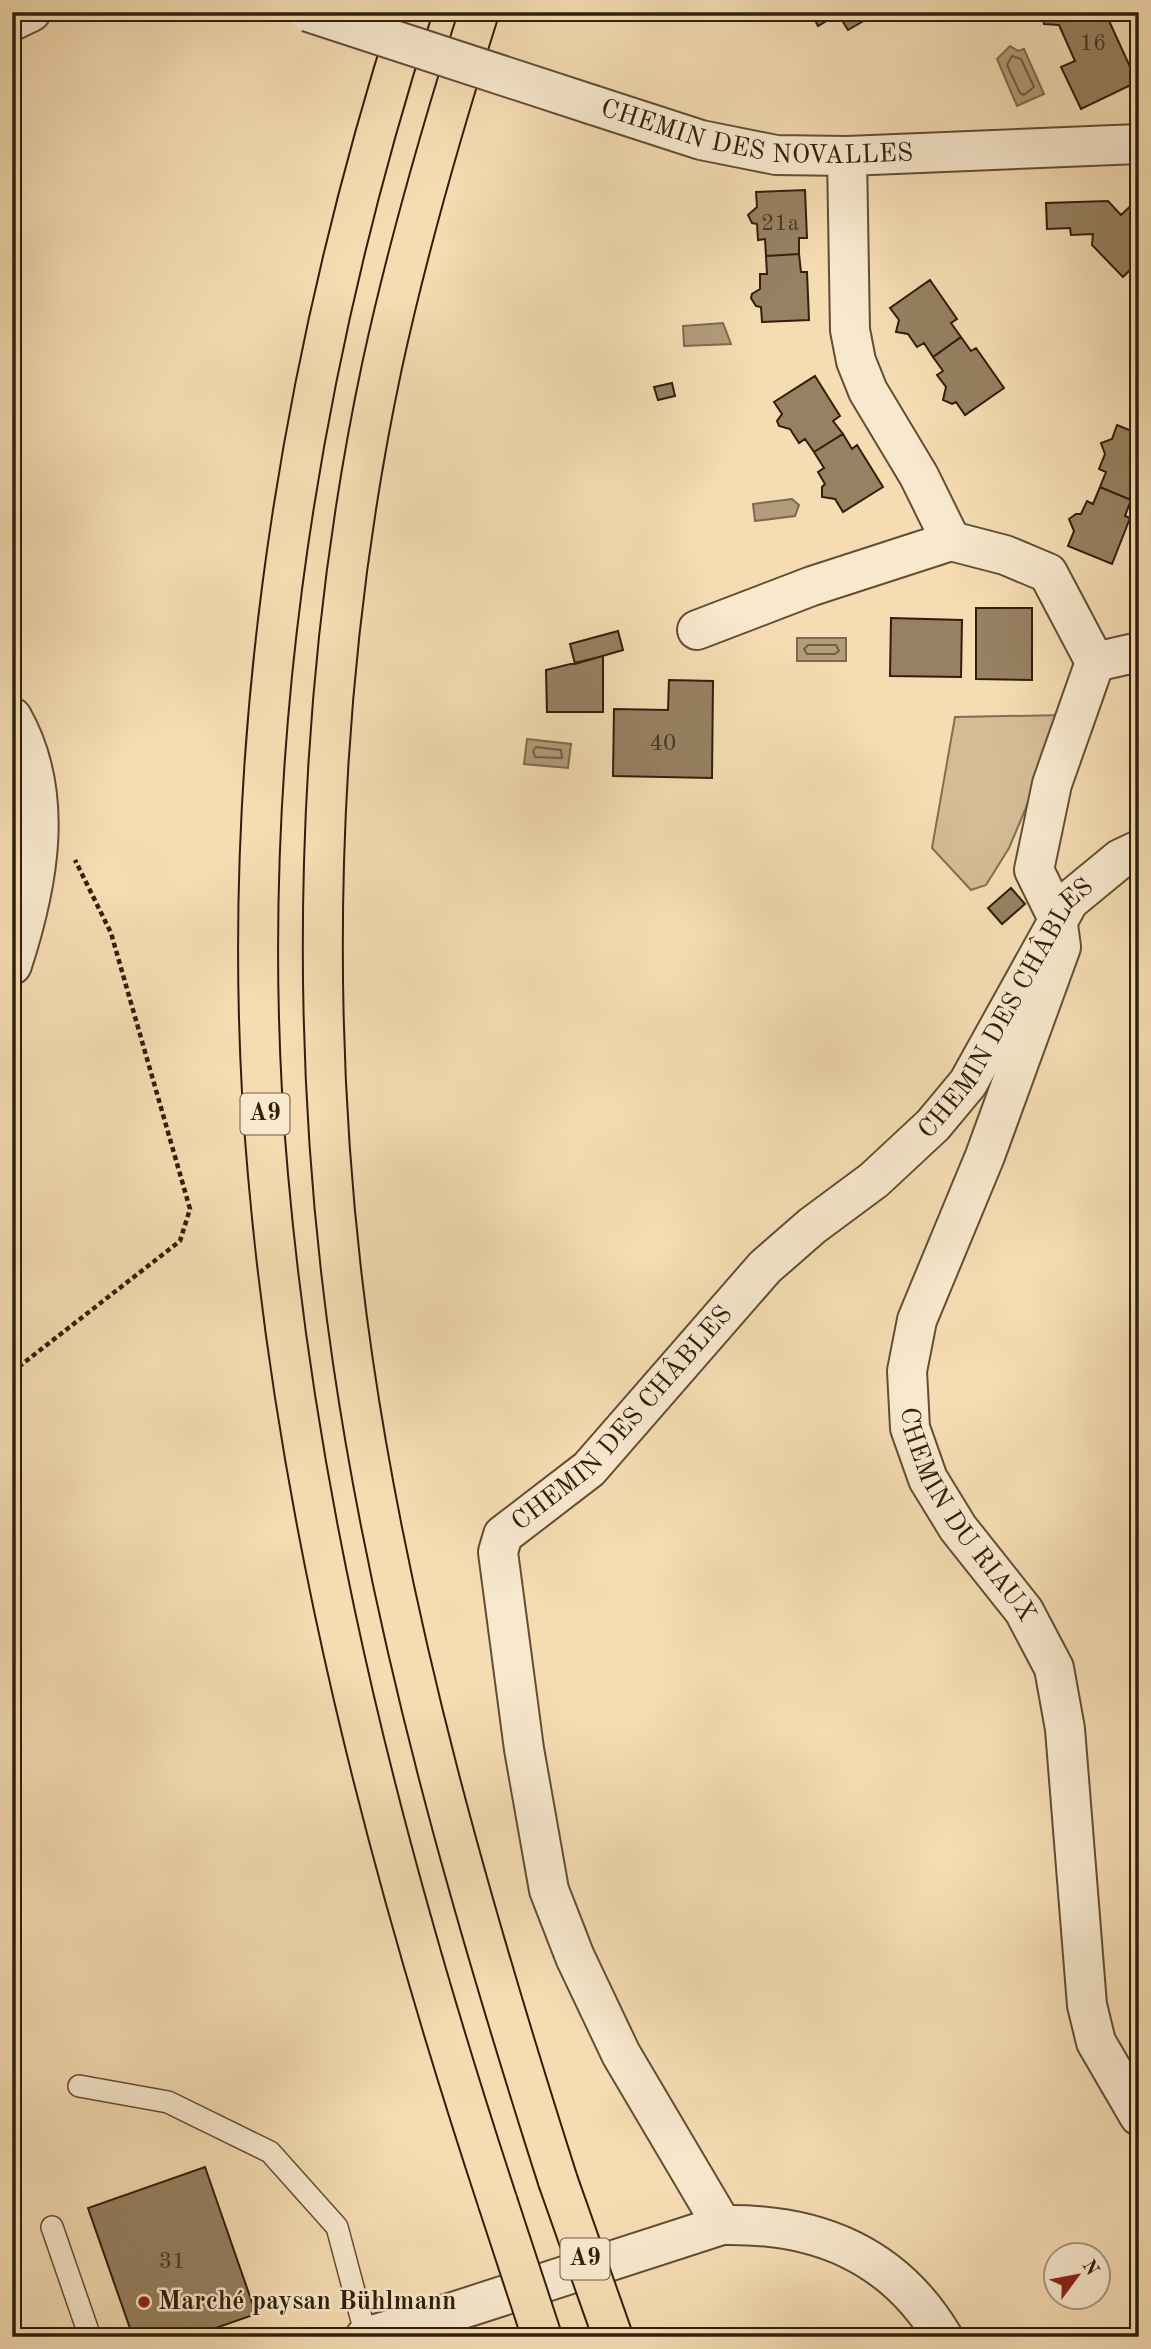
<svg xmlns="http://www.w3.org/2000/svg" width="1151" height="2349" font-family="'Old Standard TT',serif">
<style>
.green{fill:#d4bc96;stroke:#826e51;stroke-width:2}
.water{fill:#b29c7a;stroke:#7e6a4e;stroke-width:2}
.lines{fill:none;stroke-linecap:round;stroke-linejoin:round}
.shore{stroke:#725e43;stroke-width:2}
.building{fill:#978162;stroke:#311f0c;stroke-width:2}
.service-casing{stroke:#624e36;stroke-width:24}
.minor-casing{stroke:#624e36;stroke-width:42}
.motorway-casing{stroke:#311f0c;stroke-width:42}
.path{stroke:#311f0c;stroke-width:4.5;stroke-dasharray:5 3.5;stroke-linecap:butt}
.service{stroke:#f8e8cd;stroke-width:21}
.minor{stroke:#f8e8cd;stroke-width:38}
.motorway{stroke:#f5dcb2;stroke-width:38}
.minor-bridge-casing{stroke:#624e36;stroke-width:42;stroke-linecap:butt}
.motorway-bridge-casing{stroke:#311f0c;stroke-width:42;stroke-linecap:butt}
.minor-bridge{stroke:#f8e8cd;stroke-width:38}
.motorway-bridge{stroke:#f5dcb2;stroke-width:38}
.poi-dot{fill:#8f2418;stroke:#f8e8cd;stroke-width:2.5}
.labels{text-anchor:middle;dominant-baseline:central;stroke-width:5;stroke-linejoin:round;paint-order:stroke}
.number-label{font-size:23px;fill:#4a3822}
.shield{fill:#f8e8cd;stroke:#6d5b46;stroke-width:2}
.shield-label{font-size:24px;font-weight:bold;fill:#311f0c}
.street-label{font-size:26px;fill:#311f0c;stroke:#f8e8cd}
.poi-label{font-size:26px;font-weight:bold;fill:#311f0c;stroke:#f8e8cd;text-anchor:start}
</style>
<rect width="100%" height="100%" fill="#f5dcb2"/>
<filter id="stains"><feTurbulence type="fractalNoise" baseFrequency=".00286" numOctaves="4"/><feColorMatrix values="0 0 0 0 .2 0 0 0 0 .09 0 0 0 0 .02 0 0 0 .5 -.17"/></filter>
<radialGradient id="worn" r=".72"><stop offset=".6" stop-color="#630" stop-opacity="0"/><stop offset="1" stop-color="#630" stop-opacity=".3"/></radialGradient>
<!-- green -->
<path class="green" d="M1065 715 1009 848 986 885 971 890 932 848 955 717Z"/>
<!-- water -->
<path class="water" d="M1010 46 1018 51 1024 49 1044 94 1017 106 997 59Z
M723 323 731 344 684 346 683 326Z
M792 499 799 505 795 516 755 521 753 504Z
M797 638H846V661H797Z
M527 739 571 744 568 768 524 764Z"/>
<g class="lines">
<!-- shore -->
<path class="shore" d="M1012 56 1021 59 1034 87 1024 95 1020 93 1007 65Z
M808 645H836L839 651 835 654H807L804 649Z
M536 747 561 750 562 758 535 757 533 751Z"/>
</g>
<!-- building -->
<path class="building" d="M811 12H879L848 30 838 14 818 26Z
M1042 12H1105L1137 82 1081 109 1061 67 1075 61 1059 25 1044 24Z
M805 190 807 238H799V254L766 256 765 239 758 240 757 224 752 223 748 215 757 207 756 192Z
M1139 198V261L1123 277 1092 245 1093 234 1071 235 1070 228 1047 229 1046 203 1108 201 1121 215Z
M799 254 801 272H807L809 320 762 322 761 307 756 306 751 298 752 294 760 289V274H767L766 256Z
M930 280 957 319 951 323 961 337 933 357 924 343 917 347 908 334 896 332 899 320 890 308Z
M961 337 971 351 976 348 1004 388 965 415 956 402 952 404 943 400 946 387 937 375 943 371 933 357Z
M815 376 840 416 833 421 843 434 814 452 805 439 799 443 790 429 779 426 777 421 782 414 774 402Z
M672 383 675 396 658 400 654 387Z
M1117 425 1139 434V485L1131 500 1100 487 1106 472 1099 469 1105 454 1101 443 1112 439Z
M843 434 852 449 857 445 883 487 843 512 835 499 822 497V487L825 484 818 472 824 468 814 452Z
M1100 487 1131 500 1125 516 1130 518 1112 564 1068 546 1074 531 1069 519 1076 514H1081L1087 501 1093 504Z
M976 608H1032V680L976 679Z
M891 618 962 620 961 677 890 676Z
M618 631 623 650 575 664 570 644Z
M603 656V712H547L546 670Z
M669 680 713 681 712 778 613 776 614 709 668 710Z
M1011 888 1025 904 1002 924 988 908Z
M205 2167 256 2314 190 2337H133L88 2208Z"/>
<g class="lines">
<defs>
<path id="service" d="M79 2086 168 2102 270 2152 337 2227 366 2336
M52 2227 90 2337"/>
<g id="minor">
<path d="M12 21 31 12"/>
<path id="s1" d="M593 105 701 140 776 155 847 156 1139 144"/>
<path d="M847 156 850 330 856 361 868 391 919 476 951 541"/>
<path d="M697 630 812 586 951 541 1005 555 1048 573 1095 662 1139 652"/>
<path id="s2" d="M1095 662 1052 784 1034 870 1057 917 1061 947 985 1156 917 1320 907 1371 910 1428 928 1479 958 1528 1024 1611 1054 1668 1065 1729 1087 2005 1096 2042 1139 2116"/>
<path d="M12 717C56 794 38 885 12 965"/>
<path id="s3" d="M722 2225 621 2054 575 1957 549 1890 524 1749 498 1552 503 1535 589 1469 765 1267 812 1226 874 1180 933 1125 968 1083 1069 901 1120 859 1139 850"/>
<path d="M365 2337 453 2312 722 2225C816 2223 893 2253 943 2337"/>
</g>
<path id="motorway" d="M412 12C293 385 233 783 268 1175 299 1527 388 1869 498 2203
M479 12C442 129 408 246 382 366 314 687 305 1037 353 1362 394 1641 472 1912 558 2181"/>
</defs>
<!-- service casing -->
<use href="#service" class="service-casing"/>
<!-- minor casing -->
<use href="#minor" class="minor-casing"/>
<!-- motorway casing -->
<use href="#motorway" class="motorway-casing"/>
<!-- path -->
<path class="path" d="M12 1372 180 1241 190 1209 111 933 75 860"/>
<!-- service -->
<use href="#service" class="service"/>
<!-- minor -->
<use href="#minor" class="minor"/>
<!-- motorway -->
<use href="#motorway" class="motorway"/>
<defs>
<path id="minor-bridge" d="M308 12 593 105"/>
<path id="motorway-bridge" d="M558 2181 613 2337
M498 2203 542 2337"/>
</defs>
<!-- minor-bridge casing -->
<use href="#minor-bridge" class="minor-bridge-casing"/>
<!-- motorway-bridge casing -->
<use href="#motorway-bridge" class="motorway-bridge-casing"/>
<!-- minor-bridge -->
<use href="#minor-bridge" class="minor-bridge"/>
<!-- motorway-bridge -->
<use href="#motorway-bridge" class="motorway-bridge"/>
</g>
<!-- markers -->
<circle class="poi-dot" cx="144" cy="2302" r="7"/>
<g class="labels">
<!-- number labels -->
<g class="number-label">
<text x="1093" y="43">16</text>
<text x="780" y="223">21a</text>
<text x="663" y="743">40</text>
<text x="172" y="2261">31</text>
</g>
<!-- shield labels -->
<g class="shield">
<rect x="240.5" y="1093.5" width="49" height="41" rx="5"/>
<rect x="560.5" y="2238.5" width="49" height="41" rx="5"/>
</g>
<g class="shield-label">
<text x="265" y="1114">A9</text>
<text x="585" y="2259">A9</text>
</g>
<!-- street labels -->
<g class="street-label">
<text stroke="none"><textPath href="#s1" startOffset="168">CHEMIN DES NOVALLES</textPath></text>
<text stroke="none"><textPath href="#s3" startOffset="1472">CHEMIN DES CHÂBLES</textPath></text>
<text stroke="none"><textPath href="#s3" startOffset="905">CHEMIN DES CHÂBLES</textPath></text>
<text stroke="none"><textPath href="#s2" startOffset="912">CHEMIN DU RIAUX</textPath></text>
</g>
<!-- poi labels -->
<g class="poi-label">
<text x="158" y="2302">Marché paysan Bühlmann</text>
</g>
</g>
<!-- margin -->
<rect width="1151" height="2349" fill="none" stroke="#f5dcb2" stroke-width="42"/>
<rect x="14" y="14" width="1123" height="2321" fill="none" stroke="#311f0c" stroke-width="3.5"/>
<rect x="21" y="21" width="1109" height="2307" fill="none" stroke="#311f0c" stroke-width="2"/>
<!-- north arrow -->
<g transform="translate(1077 2276) rotate(58)"><circle r="33" fill="#f8e8cd" stroke="#a89880" stroke-width="2"/>
<path d="M0-5L12 26L0 18L-12 26Z" fill="#8f2418"/>
<text y="-10" font-size="19" font-weight="bold" text-anchor="middle" fill="#311f0c">N</text>
</g>
<rect width="100%" height="100%" filter="url(#stains)"/>
<rect width="100%" height="100%" fill="url(#worn)"/>
</svg>
